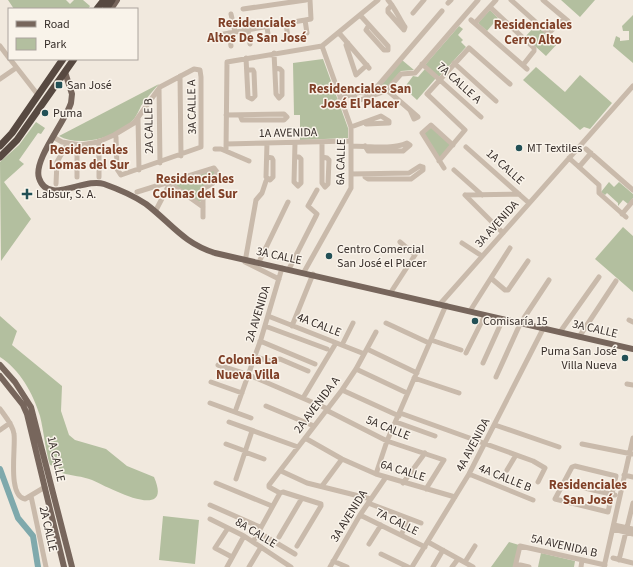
<svg xmlns="http://www.w3.org/2000/svg" width="633" height="567" font-family="'Source Sans 3',sans-serif">
<style>
.green{fill:#b3bf9f}
.lines{fill:none;stroke-linecap:round;stroke-linejoin:round}
.river{stroke:#7fa9ac;stroke-width:6}
.minor{stroke:#c9baab;stroke-width:5}
.major{stroke:#77665c;stroke-width:6}
.highway{stroke:#574941;stroke-width:7}
.poi-dot{fill:#225056;stroke:#f9f3ea;stroke-width:1.5}
.labels{text-anchor:middle;dominant-baseline:central;stroke-width:3;stroke-linejoin:round;paint-order:stroke}
.street-label{font-size:12px;fill:#372e2a;stroke:#f9f3ea}
.poi-label{font-size:12px;fill:#372e2a;stroke:#f9f3ea;text-anchor:start}
.neighbourhood-label{font-size:13px;font-weight:bold;fill:#804128;stroke:#f9f3ea}
</style>
<rect width="100%" height="100%" fill="#f1e9de"/>
<!-- green -->
<path class="green" d="M8 0H66L70 4 74 0H83L90 6 88 9H14Z
M561 0H595L580 17Z
M490 10 498 18 487 31 478 23Z
M633 15V63L613 46 616 36 620 38V41L629 40V31H623L622 26Z
M536 25 557 44 546 56 525 37Z
M459 26 463 29 458 35 463 40 461 42 466 47 439 77 425 65Z
M323 59 348 128V138L300 140V115H294L293 63Z
M402 60 414 70 401 71 385 90 374 94Z
M536 67 565 92 580 75 612 103 590 129 584 127 580 130 523 80Z
M425 69 436 78 417 100 404 88 413 76 418 77Z
M159 84C153 91 146 98 141 106 139 110 137 115 134 119 120 137 79 148 59 136Z
M36 122 45 128 41 134 38 133 19 160 24 164 4 182 31 219 1 261 0 162 19 145Z
M430 125 453 145 439 161 423 132Z
M211 169 216 172 211 183 204 186 202 201 198 202 173 183Z
M609 182 614 187 619 182 633 194V198L628 204 623 200 618 206V203L607 193 605 195 601 192Z
M623 227 633 236V292L595 259Z
M0 316 17 331 12 345 62 386 61 411 69 435 75 440 106 449 127 466 154 477C175 525 104 485 92 480 82 476 72 476 62 473L58 467 50 465C45 449 44 432 40 416 33 393 20 370 0 357Z
M163 516 199 520 195 564 159 560Z
M509 542 519 545 514 567H491Z
M541 553 575 561 574 567H538Z"/>
<g class="lines">
<!-- river -->
<path class="river" d="M0 469 18 518 33 536 38 567"/>
<!-- minor -->
<path class="minor" d="M388 0C395 8 399 18 405 27L404 30 388 12V9L392 5
M511 0 548 33 550 32 564 18
M543 0 568 21
M448 3 451 0
M490 7 534 48V51L523 65
M243 9 306 0
M413 13 424 0
M231 14 235 32
M360 15 388 46V50H384L366 30 369 25
M305 20 307 33
M471 20 527 69
M475 23 496 0
M286 24 288 37
M267 27 269 41
M248 30 250 44
M229 33 231 46
M339 33 369 68
M218 35 311 19 310 0
M348 43 346 45 356 75 367 65
M0 46 9 58
M274 53 276 94 279 98 282 95V71L280 69 275 68
M246 58 248 97 252 99 255 96 254 72 253 70H248
M10 59 38 95
M454 63 496 101
M422 64 481 117
M180 76 181 156
M0 79 16 68
M159 88 160 163
M387 90 410 110 414 119 418 117 410 110
M353 94 357 101 386 91 401 74 415 73 478 0
M370 95 442 11
M340 98 360 92 372 95
M226 115 284 114 287 117 284 120H242L240 115
M138 118 139 170
M366 124 389 123
M351 127 381 116 389 121V123
M53 137 62 142 81 145 98 142 114 135 134 123 160 87 194 69 200 70 201 77V147L121 175 117 169 116 137
M99 141V177
M226 144 351 141
M77 145V177
M351 146C368 146 392 150 407 143L410 145 403 151H368L365 146
M466 147 529 203
M215 149H221L249 161
M586 149 633 190
M226 151 227 62 322 46 378 0
M267 157 272 158 273 160V177L270 180 266 177 267 143
M295 157H299L301 159V183L298 186 294 182 295 143
M322 157 327 158 329 160 328 184 325 187 322 183V142
M569 158 599 185V193L626 217
M439 161 465 130 427 94 469 48 510 84
M579 167 591 153
M444 168 422 133 431 125 453 145
M454 170 482 195
M351 174 409 173 420 166 423 167
M365 174V177L368 179H411L423 170V167
M266 181 262 193 256 200 245 262 279 279
M168 182 203 207
M56 184 57 162 67 144
M137 192 214 168 217 172 213 183 203 189V217
M465 195 519 194
M465 195 503 233
M155 212 170 183
M622 214 633 201
M462 243 482 256
M259 262 288 202
M289 269 316 216 317 214 308 206 317 190
M304 272 351 188V127L322 46
M492 279 505 290H508L528 261
M391 292 415 255 400 242
M440 304 633 86
M470 311 510 248
M268 316 362 353
M629 320 633 322
M386 323 429 343
M265 326 327 349
M292 326 313 274
M560 332 599 277
M579 337 616 281
M431 340 461 350
M260 341 315 364
M342 345 353 323
M367 349 417 373
M466 353 485 315
M255 357 270 361 280 359 308 371
M483 363 503 319
M218 365 249 375 328 409
M356 369 407 393
M496 377 520 324 549 280
M414 378 459 393
M211 382 242 393
M627 384 633 385
M342 390 399 416
M303 398 336 343
M210 403 251 418
M266 406 314 426
M0 409C5 416 13 425 14 434 16 447 7 496 25 499L45 487
M326 410 387 441 444 460 426 489
M235 412 261 339 282 268
M400 413 533 461 545 468 538 482
M229 422 298 447
M396 422 435 436
M495 425 559 447
M0 430 10 423
M305 438 342 459 376 474 455 497
M226 444 245 451
M582 444 632 454
M245 452 264 459
M575 466 616 476 608 512 555 499 572 467Z
M507 470 516 455
M281 471 307 483 371 499
M376 474 387 441 446 305
M469 474 533 500
M624 475 633 477
M236 479 252 431
M216 483 272 506
M403 483 425 453
M563 483 615 495
M322 486 342 459
M31 496 46 567
M368 503 421 523
M210 505 260 527
M360 515 425 547
M210 519 244 536 291 567
M614 525 633 529
M228 528 215 548 232 557
M613 529 633 534
M258 532 295 554
M401 535 409 519
M279 537 302 498
M253 542 280 493
M428 542 473 567
M369 544 381 525
M297 546 321 506V504L283 492 280 493 269 487V485L342 390 356 369 376 332
M381 554 408 567
M613 558 633 563
M619 560 633 503
M333 561 347 567
M465 562 475 546
M516 564 529 567
M227 567 244 536
M249 567 261 547
M330 567 360 515 386 477
M412 567 469 474 543 329
M433 567 443 550
M452 567 458 559
M515 567 520 546 605 565
M581 567 582 560
M604 567 633 438"/>
<!-- major -->
<path class="major" d="M111 9 117 0
M65 72 72 94 71 103C65 122 33 160 39 178 48 206 84 177 104 184 118 189 134 196 146 204 171 223 183 243 215 253L633 349
M0 365 15 382 31 407 72 567
M0 376 23 405 27 414 64 567"/>
<!-- highway -->
<path class="highway" d="M97 9 104 0
M106 9 112 0
M0 146 12 133 63 59
M0 157 17 140 74 59"/>
</g>
<!-- markers -->
<g class="poi-dot">
<rect x="55" y="81" width="8" height="8" rx="2"/>
<circle cx="45" cy="113" r="4"/>
<circle cx="519" cy="148" r="4"/>
<path d="M25 188h4v4h4v4h-4v4h-4v-4h-4v-4h4z"/>
<circle cx="329" cy="256" r="4"/>
<circle cx="475" cy="321" r="4"/>
<circle cx="625" cy="358" r="4"/>
</g>
<g class="labels">
<!-- street labels -->
<g class="street-label">
<text transform="translate(459 83) rotate(42)">7A CALLE A</text>
<text transform="translate(192 107) rotate(-91)">3A CALLE A</text>
<text transform="translate(149 126) rotate(-91)">2A CALLE B</text>
<text transform="translate(288 133) rotate(-1)">1A AVENIDA</text>
<text transform="translate(341 162) rotate(-89)">6A CALLE</text>
<text transform="translate(505 167) rotate(42)">1A CALLE</text>
<text transform="translate(497 224) rotate(-48)">3A AVENIDA</text>
<text transform="translate(279 256) rotate(12)">3A CALLE</text>
<text transform="translate(258 314) rotate(-73)">2A AVENIDA</text>
<text transform="translate(319 325) rotate(21)">4A CALLE</text>
<text transform="translate(595 329) rotate(13)">3A CALLE</text>
<text transform="translate(317 405) rotate(-53)">2A AVENIDA A</text>
<text transform="translate(388 428) rotate(22)">5A CALLE</text>
<text transform="translate(473 445) rotate(-62)">4A AVENIDA</text>
<text transform="translate(56 459) rotate(77)">1A CALLE</text>
<text transform="translate(403 471) rotate(17)">6A CALLE</text>
<text transform="translate(505 478) rotate(22)">4A CALLE B</text>
<text transform="translate(349 516) rotate(-58)">3A AVENIDA</text>
<text transform="translate(397 522) rotate(26)">7A CALLE</text>
<text transform="translate(48 529) rotate(77)">2A CALLE</text>
<text transform="translate(256 533) rotate(31)">8A CALLE</text>
<text transform="translate(564 546) rotate(13)">5A AVENIDA B</text>
</g>
<!-- poi labels -->
<g class="poi-label">
<text x="67" y="85">San José</text>
<text x="53" y="113">Puma</text>
<text x="527" y="148">MT Textiles</text>
<text x="36" y="194">Labsur, S. A.</text>
<text x="337" y="249">Centro Comercial<tspan x="337" dy="14">San José el Placer</tspan></text>
<text x="483" y="321">Comisaría 15</text>
<text x="617" y="351" text-anchor="end">Puma San José<tspan x="617" dy="14">Villa Nueva</tspan></text>
</g>
<!-- neighbourhood labels -->
<g class="neighbourhood-label">
<text x="257" y="23">Residenciales<tspan x="257" dy="15">Altos De San José</tspan></text>
<text x="533" y="25">Residenciales<tspan x="533" dy="15">Cerro Alto</tspan></text>
<text x="360" y="89">Residenciales San<tspan x="360" dy="15">José El Placer</tspan></text>
<text x="89" y="150">Residenciales<tspan x="89" dy="15">Lomas del Sur</tspan></text>
<text x="195" y="179">Residenciales<tspan x="195" dy="15">Colinas del Sur</tspan></text>
<text x="248" y="360">Colonia La<tspan x="248" dy="15">Nueva Villa</tspan></text>
<text x="588" y="485">Residenciales<tspan x="588" dy="15">San José</tspan></text>
</g>
</g>
<!-- legend -->
<rect x="8" y="8" width="130" height="52" fill="#f9f3ea" stroke="#aba49d"/>
<rect x="16" y="21" width="20" height="6" fill="#77665c" stroke="#aba49d"/>
<text x="44" y="28" font-size="12" fill="#372e2a">Road</text>
<rect x="16" y="38" width="20" height="12" fill="#b3bf9f" stroke="#aba49d"/>
<text x="44" y="48" font-size="12" fill="#372e2a">Park</text>
</svg>
